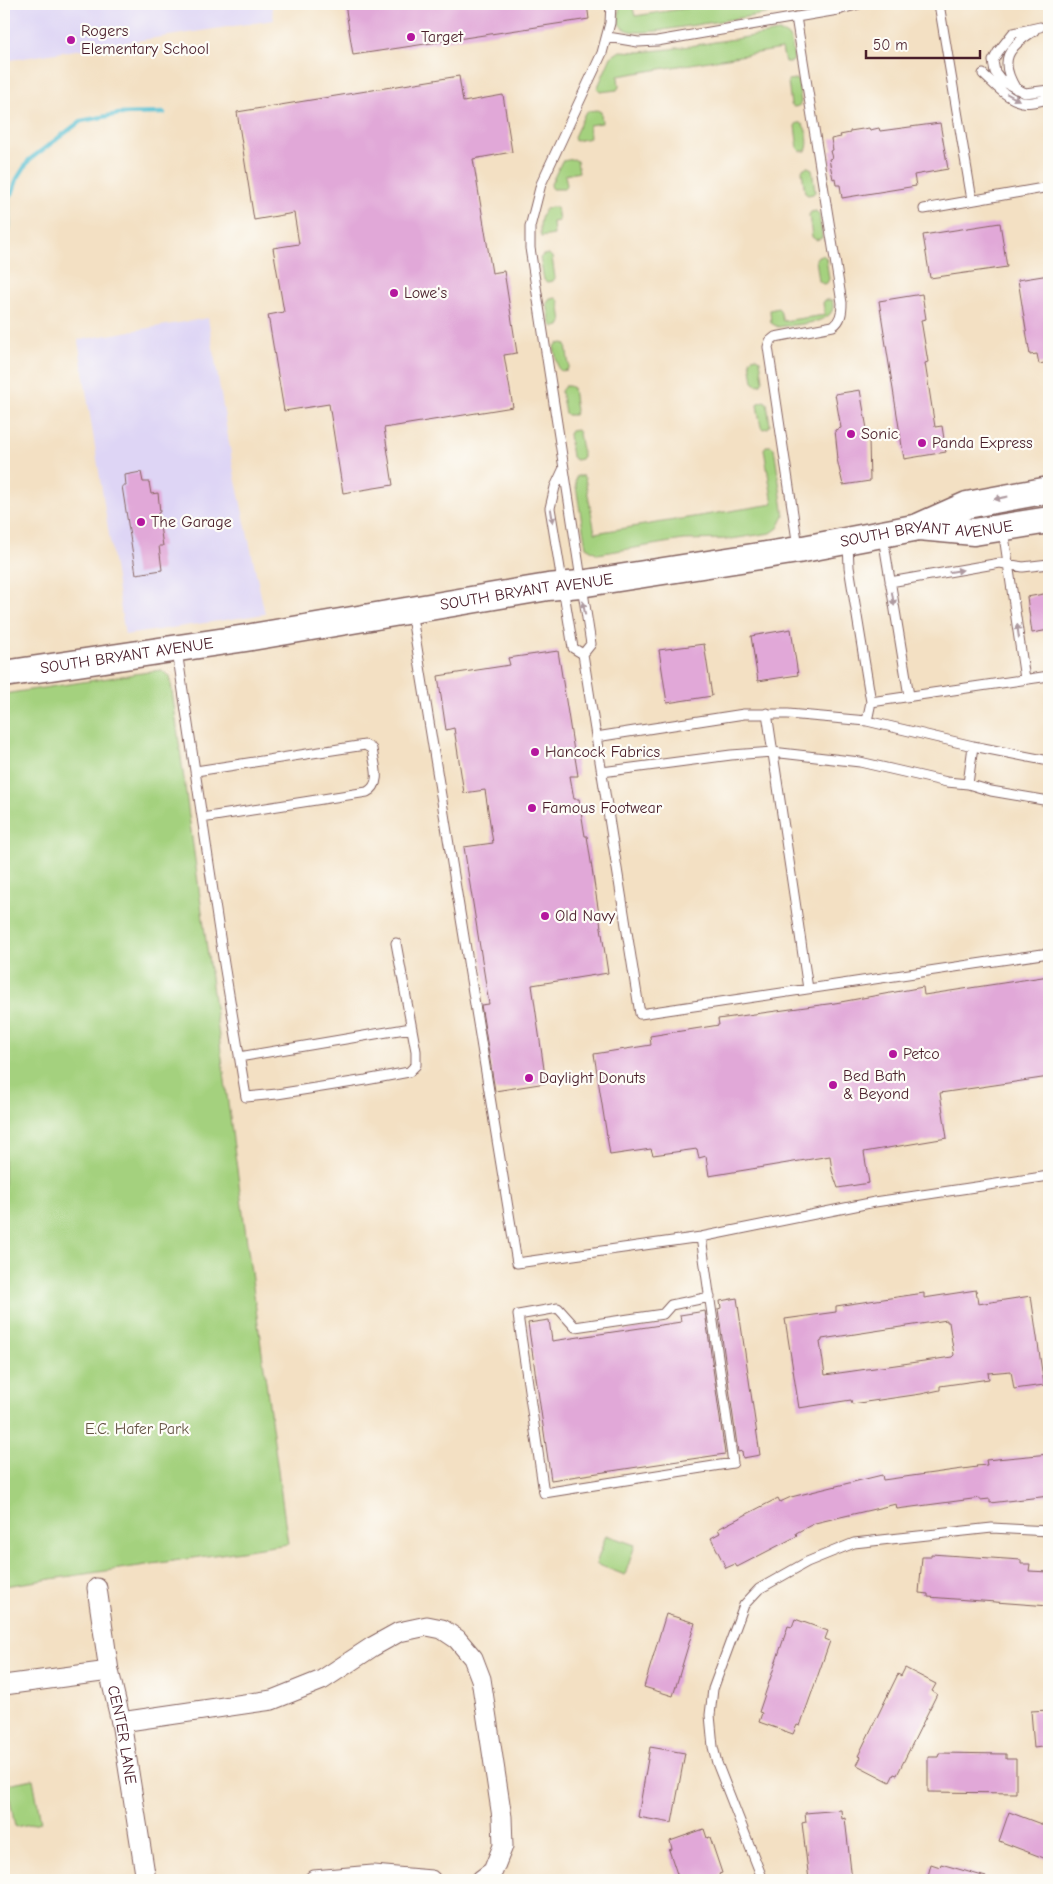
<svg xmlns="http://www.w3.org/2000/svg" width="1053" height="1884" font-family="'Comic Neue',sans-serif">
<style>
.built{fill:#ded5f5}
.green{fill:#a4d17e;stroke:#777854}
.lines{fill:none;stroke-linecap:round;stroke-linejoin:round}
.stream{stroke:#55bfd1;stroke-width:4.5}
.building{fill:#e1a8d8;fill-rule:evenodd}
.lane-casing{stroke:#856360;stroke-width:11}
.street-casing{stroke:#856360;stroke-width:21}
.secondary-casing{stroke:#856360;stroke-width:29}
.lane{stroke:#fff;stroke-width:9}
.street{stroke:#fff;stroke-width:19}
.secondary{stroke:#fff;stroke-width:26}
.oneway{fill:#ae9aa0}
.poi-dot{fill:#b5179e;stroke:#fdfcf7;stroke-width:2}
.labels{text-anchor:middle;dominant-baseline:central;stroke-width:4.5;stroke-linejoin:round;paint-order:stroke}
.poi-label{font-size:16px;fill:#4a1f2b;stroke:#fdfcf7;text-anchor:start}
.street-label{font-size:16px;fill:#4a1f2b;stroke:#fdfcf7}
.park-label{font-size:16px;fill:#655444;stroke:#fdfcf7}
</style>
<rect width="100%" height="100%" fill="#fdfcf7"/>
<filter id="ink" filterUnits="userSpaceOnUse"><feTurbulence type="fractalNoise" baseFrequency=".02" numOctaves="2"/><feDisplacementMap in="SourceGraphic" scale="10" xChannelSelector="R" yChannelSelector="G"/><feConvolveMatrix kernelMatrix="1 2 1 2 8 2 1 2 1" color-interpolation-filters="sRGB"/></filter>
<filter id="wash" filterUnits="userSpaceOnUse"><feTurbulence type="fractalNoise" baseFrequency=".0096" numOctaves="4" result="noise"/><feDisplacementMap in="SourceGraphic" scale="20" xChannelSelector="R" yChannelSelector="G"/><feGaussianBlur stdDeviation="1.12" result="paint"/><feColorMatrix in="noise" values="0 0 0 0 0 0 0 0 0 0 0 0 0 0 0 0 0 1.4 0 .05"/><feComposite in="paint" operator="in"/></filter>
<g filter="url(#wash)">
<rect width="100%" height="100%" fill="#f3e0c3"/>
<!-- built -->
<path class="built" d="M4 4H271L274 20 4 61Z
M208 318 234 472 265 614 125 635 78 340Z"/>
<!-- green -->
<path class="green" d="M622 4H632L635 16 714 4H822L797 9 657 31C644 32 628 35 619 24V10Z
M779 32C793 33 792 48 794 59L792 62H785L782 49 618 76 619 87 617 90 600 92 597 89 611 57 620 51 640 52 670 49Z
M795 79 798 81 801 102 799 106 794 107 791 105 788 82V80Z
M597 110 601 112 602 123 589 125 590 138 575 141 574 137 585 113 588 111Z
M797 123H801C807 127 810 144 806 151H800L798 149 795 126Z
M574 159 577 161 579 172 565 175 567 185 564 189H552L551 184 562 161Z
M808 167 812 169 815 192 813 194 808 195 805 193 802 171 804 168Z
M557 207 559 221 553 222 554 235 541 237C539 230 540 217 544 211 547 207 552 207 557 207Z
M816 211 819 214 822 235V238L816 240 812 237 809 215 811 212Z
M549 254 552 257 555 278 553 281 547 282 544 280 540 258 543 255Z
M823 255 826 258 829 279 827 283 823 284 819 281 816 259 818 256Z
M556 298 559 301 562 322 560 326 554 327 551 324 547 303 550 299Z
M825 300H832C841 325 794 324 778 327L771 323 770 310 778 308 780 310 783 321 825 315 823 303Z
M563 343 566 345 569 366 567 370 561 371 558 368 554 347 557 344Z
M757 357 760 360 763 380 761 384 757 385 753 382 750 361 752 358Z
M565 386H569L573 388 576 411 574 415H567L565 413 561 391Z
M764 401 767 403 770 425 768 428 763 429 761 427 757 405 758 403Z
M577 430 579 433 583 456 581 459 576 460 572 457 569 434 571 431Z
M766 446H771L774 448 784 516 778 528 771 533 731 539 683 540 598 554 586 547 575 480 577 476H583L585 478 595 533 773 504 764 449Z
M161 670 170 676 288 1544 4 1586V694Z
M606 1535 635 1545 625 1575 596 1564Z
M33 1779 41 1822 15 1827 7 1784Z"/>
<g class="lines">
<!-- stream -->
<path class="stream" d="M4 245 9 226 8 198 12 194 17 179 29 160 81 121 119 114 164 113"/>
</g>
<g id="blocks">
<!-- building -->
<path class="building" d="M345 4H587L589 19 353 55Z
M459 76 463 102 503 95 512 152 473 159 492 273 504 271 517 353 504 355 513 407 384 428 393 485 343 493 329 404 284 411 268 315 284 312 273 248 299 244 294 213 254 220 237 112Z
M940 123 948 169 914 175 916 186 842 198 840 185H836L835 178 833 179 829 159 832 158 830 151 833 150 831 139 841 137 840 135 850 133V131L869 128 870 130 879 128 880 131Z
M1000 223 1007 267 930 278 923 235Z
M1049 275V362L1039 364 1037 354 1030 355 1018 280Z
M922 294 926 319 921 320 928 362 925 363 935 427 942 426 946 452 904 459 879 301Z
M860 390 869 440 870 481 843 485 837 459H838L835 430 841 428 835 394Z
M141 472 143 482H149L151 494 158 493 160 512 158 513 163 546H159L162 570 136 574 122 486H126L125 475Z
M1049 593V630L1032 633 1027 597Z
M791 629 798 675 758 681 751 636Z
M704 644 712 696 667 703 659 650Z
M558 651 578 776H570L574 799H579L585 836H587L608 973 532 985 546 1083 495 1091 481 1005 489 1004 464 847 493 843 485 790 464 793 454 728 446 730 438 676 510 665 508 658Z
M1049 976V1077L940 1093 947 1138 864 1152 869 1183 838 1188 832 1171 830 1156 709 1176 706 1156 699 1158 697 1149 653 1155 651 1149 610 1155 594 1054 651 1045 650 1036 719 1025 718 1019 835 1003 923 987 924 995Z
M976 1290 978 1304 1031 1296 1044 1385 1014 1389 1011 1371 988 1373 989 1379 940 1386V1390L921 1394 852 1404 851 1400 799 1408 785 1319 836 1312V1306L924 1293V1298ZM947 1320V1322H949L954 1355 952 1357 825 1375 820 1342 822 1341V1339Z
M737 1298 760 1455 743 1458 742 1451 738 1452 718 1309 721 1308 720 1301Z
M705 1311 725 1454 551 1480 528 1323 549 1320 552 1341 681 1322 680 1315Z
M1049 1454V1496L990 1503V1499L980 1500V1498L897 1509 896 1504 815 1523 796 1533 797 1536 737 1567 735 1564 726 1568 711 1538 720 1533 718 1529 778 1498 780 1502 791 1497 882 1475 883 1480 977 1467 976 1466 987 1465 986 1460Z
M931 1554 1021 1560V1564H1030L1029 1571 1049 1572V1606L928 1597V1594L919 1593 922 1557H931Z
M666 1614 695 1623 673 1696 644 1687Z
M795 1619 828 1631 825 1639 830 1641 800 1726 797 1725 793 1734 759 1722 762 1713 759 1712 788 1626 792 1627Z
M905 1668 936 1684 932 1691 937 1694 897 1775 894 1774 890 1782 857 1765 861 1757 858 1756 898 1674 901 1676Z
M1049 1710V1746L1034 1748 1031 1711Z
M650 1747 685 1753 672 1823 638 1817Z
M939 1753 1006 1754V1759H1016V1793L928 1792V1757H938Z
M841 1810 842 1819 845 1818 852 1880H809L802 1823 806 1822 805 1813Z
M1009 1812 1049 1827V1860L999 1841Z
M704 1829 707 1838 710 1837 722 1873 719 1874 721 1880H679L669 1850 672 1849 670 1841Z
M931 1864 940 1867 941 1864 986 1877 985 1880H927Z"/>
</g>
</g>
<g filter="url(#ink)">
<use href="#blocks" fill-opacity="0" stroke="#856360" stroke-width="1"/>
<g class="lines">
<defs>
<path id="lane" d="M611 4 610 23 602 53 541 184 530 227V248L591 644 583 654 640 1014 1049 953
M939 4 972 200
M796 17 842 303C842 312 841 321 833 326L775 337 770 341 768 347 798 547
M1040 27 1013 33 998 52 993 61 995 72 1002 81 1025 93 1049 90
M608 37 638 42 657 41 838 10 859 4
M983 74C994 84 1007 99 1022 102 1030 104 1041 100 1049 99
M1016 89C998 60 1008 47 1034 31
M924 209 1049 187
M563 470 555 487 550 508 573 648 583 654
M1003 529 1025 679
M883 537 909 696
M848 544 849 567 871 702 867 721
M890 582 1000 563 1023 567 1049 564
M411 611 517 1263 701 1237 875 1202 1049 1176
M177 651 224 964 246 1097 277 1094 366 1080 409 1072 416 1065V1051L396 943
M871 702 1049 676
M767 713 808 989
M596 737 744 714H788L867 721 973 746 1049 761
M196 771 365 745 372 749C374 764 383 784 367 792L202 818
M602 772 731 755 772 752 860 762 947 782 968 784 991 791 1049 801
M968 784 973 746
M239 1057 411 1028
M701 1237 733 1463 544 1493 518 1315 558 1308 575 1327 663 1314 671 1305 710 1297
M763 1880 717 1763 713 1747 710 1715 713 1689 744 1605 759 1589 807 1562 854 1543 992 1528 1049 1531"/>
<g id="street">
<path id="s1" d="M97 1588 109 1671 121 1722 146 1880"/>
<path d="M4 1685 109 1671"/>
<path d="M121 1722 272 1700 322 1680 372 1647 399 1632 427 1626 442 1629 457 1639 473 1658 481 1679 502 1817 503 1846 493 1871 481 1880"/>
<path d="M314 1880 373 1875 431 1880"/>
</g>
<g id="secondary">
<path d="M920 526 967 505 1049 490"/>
<path id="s2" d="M4 674 246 638 548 587 580 584 798 550 919 527 974 532 1049 520"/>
</g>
</defs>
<!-- lane casing -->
<use href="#lane" class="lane-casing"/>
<!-- street casing -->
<use href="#street" class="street-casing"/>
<!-- secondary casing -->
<use href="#secondary" class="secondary-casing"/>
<!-- lane -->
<use href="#lane" class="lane"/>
<!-- street -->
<use href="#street" class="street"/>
<!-- secondary -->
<use href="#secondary" class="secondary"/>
</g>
<!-- one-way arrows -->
<defs><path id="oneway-solid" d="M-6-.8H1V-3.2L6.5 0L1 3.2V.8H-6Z" transform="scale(1.25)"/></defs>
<g class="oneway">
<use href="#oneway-solid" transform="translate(1013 97) rotate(28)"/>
<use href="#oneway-solid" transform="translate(1001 498) rotate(169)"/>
<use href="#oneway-solid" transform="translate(552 516) rotate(81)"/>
<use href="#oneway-solid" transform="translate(956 571) rotate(-9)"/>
<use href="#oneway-solid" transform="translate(893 599) rotate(81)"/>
<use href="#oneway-solid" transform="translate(584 608) rotate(-100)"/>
<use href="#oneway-solid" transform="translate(1018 631) rotate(-98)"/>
</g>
</g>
<!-- markers -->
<g class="poi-dot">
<circle cx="411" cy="37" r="5"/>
<circle cx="71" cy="40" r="5"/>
<circle cx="394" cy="293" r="5"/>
<circle cx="851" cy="434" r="5"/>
<circle cx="922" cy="443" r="5"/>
<circle cx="141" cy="522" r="5"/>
<circle cx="535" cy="752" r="5"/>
<circle cx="532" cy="808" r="5"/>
<circle cx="545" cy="916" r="5"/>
<circle cx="893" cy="1054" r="5"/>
<circle cx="529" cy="1078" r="5"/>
<circle cx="833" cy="1085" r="5"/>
</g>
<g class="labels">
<!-- poi labels -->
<g class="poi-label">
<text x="81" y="31">Rogers<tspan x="81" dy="18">Elementary School</tspan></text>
<text x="421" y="37">Target</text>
<text x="404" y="293">Lowe's</text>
<text x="861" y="434">Sonic</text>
<text x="932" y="443">Panda Express</text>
<text x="151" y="522">The Garage</text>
<text x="545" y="752">Hancock Fabrics</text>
<text x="542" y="808">Famous Footwear</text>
<text x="555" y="916">Old Navy</text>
<text x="903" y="1054">Petco</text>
<text x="843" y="1076">Bed Bath<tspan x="843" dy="18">&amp; Beyond</tspan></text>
<text x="539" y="1078">Daylight Donuts</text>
</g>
<!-- street labels -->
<g class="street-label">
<text stroke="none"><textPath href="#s2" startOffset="934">SOUTH BRYANT AVENUE</textPath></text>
<text stroke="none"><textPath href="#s2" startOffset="529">SOUTH BRYANT AVENUE</textPath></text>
<text stroke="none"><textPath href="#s2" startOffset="124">SOUTH BRYANT AVENUE</textPath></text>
<text stroke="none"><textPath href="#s1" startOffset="149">CENTER LANE</textPath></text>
</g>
<!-- park labels -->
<g class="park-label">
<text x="137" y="1429">E.C. Hafer Park</text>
</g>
</g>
<!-- margin -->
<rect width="1053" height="1884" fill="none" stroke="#fdfcf7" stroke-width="20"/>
<!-- scale -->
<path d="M866 50v8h114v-8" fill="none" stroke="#4a1f2b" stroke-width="2.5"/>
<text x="873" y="50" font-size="15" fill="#4a1f2b" stroke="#fdfcf7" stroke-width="4" paint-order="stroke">50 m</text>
</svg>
